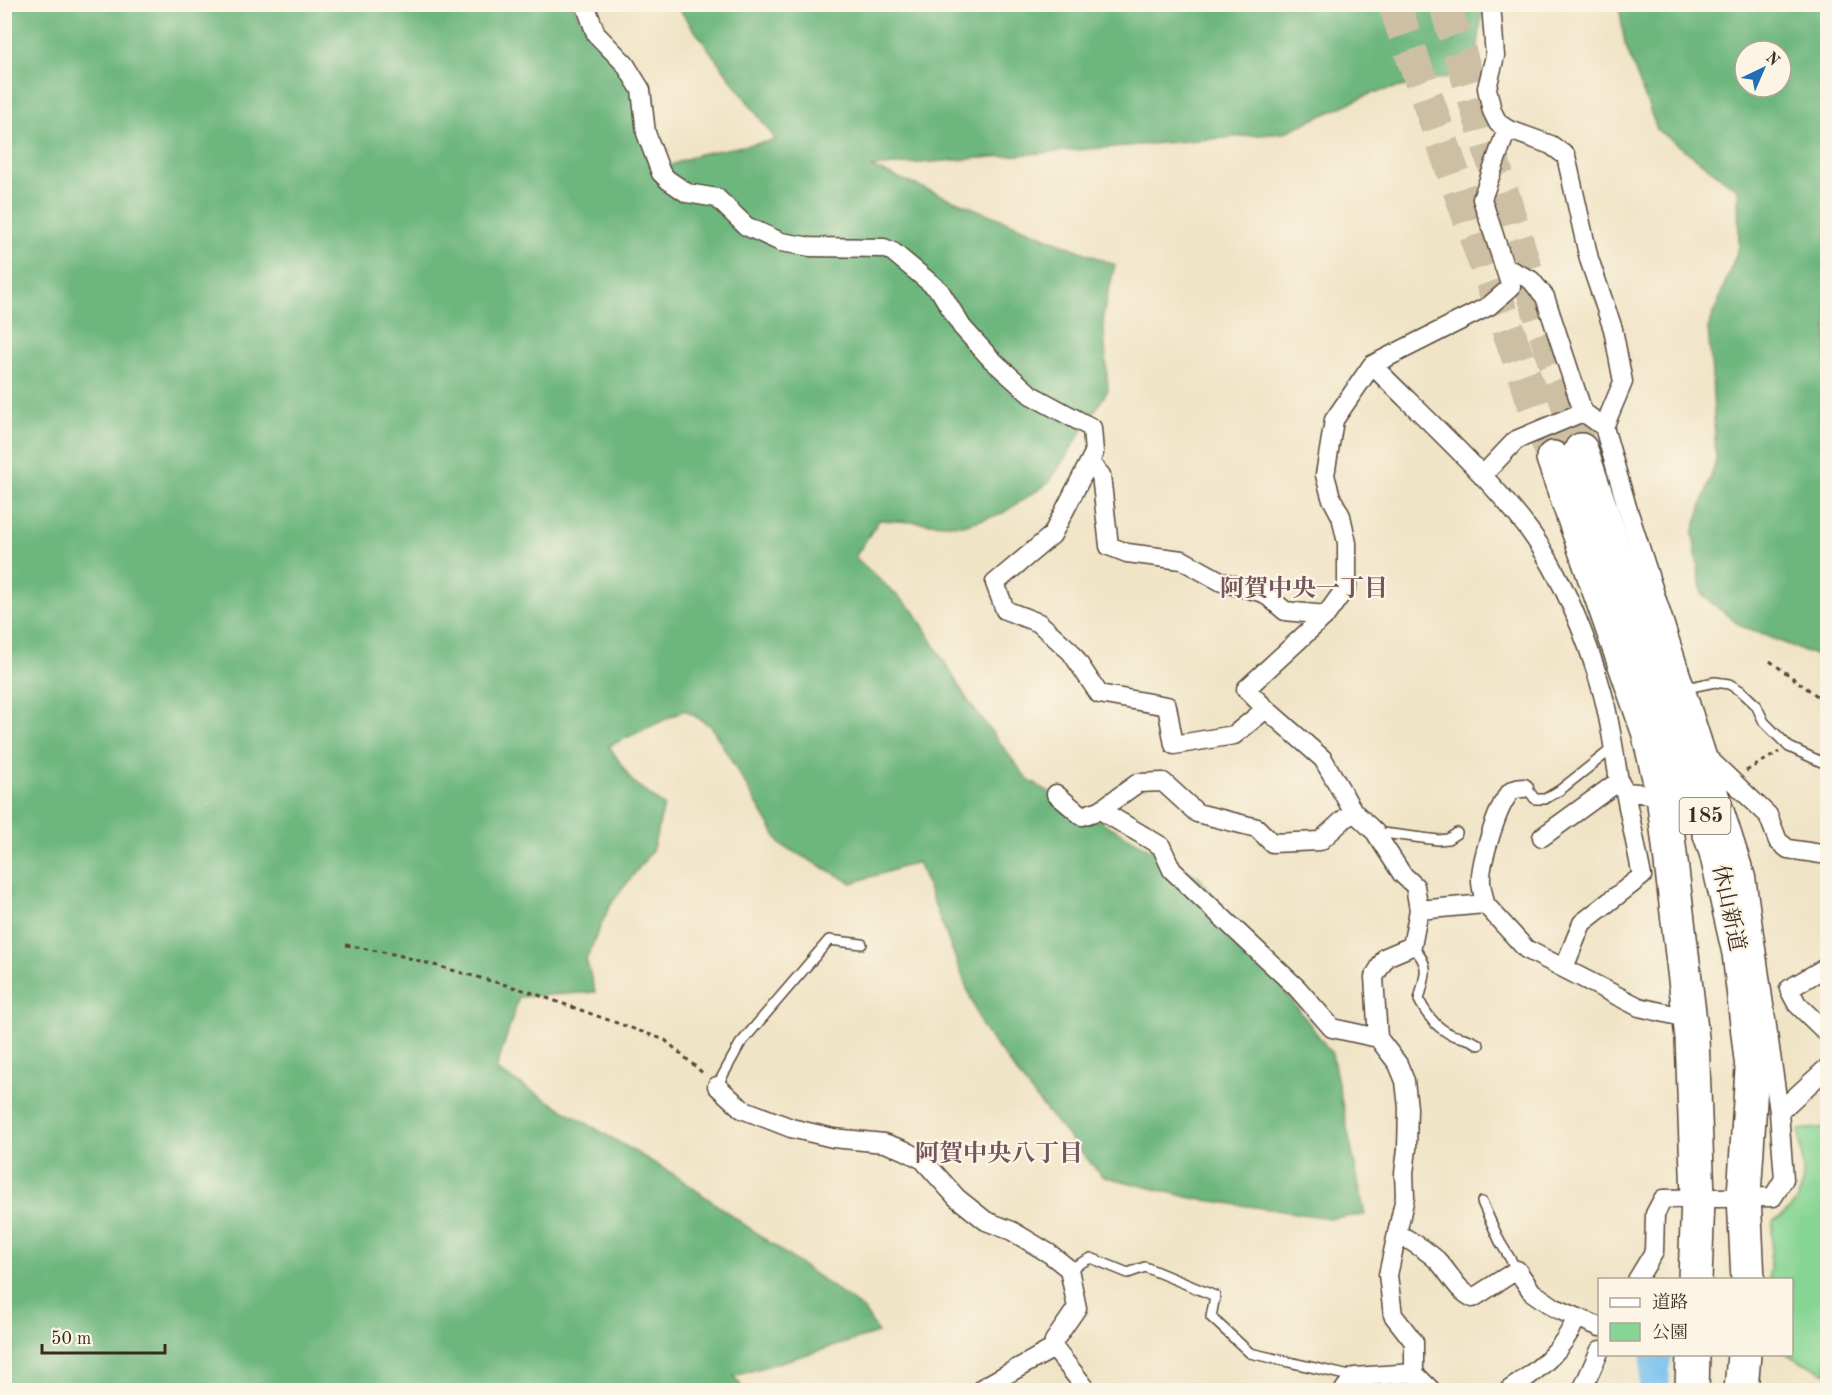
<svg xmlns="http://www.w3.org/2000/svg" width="1832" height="1395" font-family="'Old Standard TT','Noto Serif JP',serif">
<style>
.green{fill:#87d594;stroke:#618059;stroke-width:1.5}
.forest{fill:#6db67e;stroke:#54704e;stroke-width:1.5;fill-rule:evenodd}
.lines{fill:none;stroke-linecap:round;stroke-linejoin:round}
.river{stroke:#76bfef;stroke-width:30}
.highway-tunnel{stroke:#ccbfa4;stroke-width:33;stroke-dasharray:33 16;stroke-linecap:butt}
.lane-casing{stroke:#564637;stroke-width:12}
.street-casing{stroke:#564637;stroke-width:21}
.highway-casing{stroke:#564637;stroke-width:36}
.path{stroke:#564637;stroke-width:3;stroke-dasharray:4.5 4.5;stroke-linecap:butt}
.lane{stroke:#fff;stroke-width:9}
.street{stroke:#fff;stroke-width:18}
.highway{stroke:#fff;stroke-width:33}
.labels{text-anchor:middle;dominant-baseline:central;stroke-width:4.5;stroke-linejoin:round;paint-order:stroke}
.shield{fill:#fcf5e5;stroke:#75675a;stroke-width:1.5}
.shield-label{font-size:21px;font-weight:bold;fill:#3b2a1e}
.street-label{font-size:22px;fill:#3b2a1e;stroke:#fcf5e5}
.neighbourhood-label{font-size:24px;font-weight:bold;fill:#74565f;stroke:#fcf5e5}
</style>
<rect width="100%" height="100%" fill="#fcf5e5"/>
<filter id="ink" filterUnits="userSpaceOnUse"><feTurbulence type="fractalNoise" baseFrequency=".0167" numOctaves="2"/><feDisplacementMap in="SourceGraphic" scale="12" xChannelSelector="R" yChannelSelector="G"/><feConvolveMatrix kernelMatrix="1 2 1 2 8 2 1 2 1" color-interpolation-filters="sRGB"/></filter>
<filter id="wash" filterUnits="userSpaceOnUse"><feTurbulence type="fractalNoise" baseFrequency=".008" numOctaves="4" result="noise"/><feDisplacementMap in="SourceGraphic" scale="24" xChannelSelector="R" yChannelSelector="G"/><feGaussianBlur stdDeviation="1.35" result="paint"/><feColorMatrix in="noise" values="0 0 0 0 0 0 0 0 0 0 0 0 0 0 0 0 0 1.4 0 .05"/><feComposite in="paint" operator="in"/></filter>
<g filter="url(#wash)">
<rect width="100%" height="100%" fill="#f0e4c6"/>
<!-- green -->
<path class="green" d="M1827 1127H1828L1827 1373 1787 1355 1792 1354V1280L1769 1279 1773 1221C1814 1200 1802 1168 1799 1130Z"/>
<!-- forest -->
<path class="forest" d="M5 5H573L580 19 653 90 654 172 699 154 776 140 676 5H1483L1475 71 1372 93 1283 133 871 167 1115 265 1103 315 1108 390 1049 483 1001 514 963 525 879 520 855 557 914 611 968 701 1028 780 1200 878 1332 1054 1365 1215 1330 1218 1192 1198 1102 1176 1039 1102 982 1027 918 862 852 883 781 845 711 726 685 710 609 746 632 781 664 806 652 851 610 905 586 959 595 992 519 997 496 1070 676 1176 863 1309 878 1333 734 1376 744 1390H5Z
M1619 5H1827V660L1741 626 1702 595 1693 533 1716 461 1712 375 1708 328 1739 247 1738 190 1657 129 1625 44ZM1745 51H1781V87H1745Z"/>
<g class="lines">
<!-- river -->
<path class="river" d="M1654 1390 1656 1354"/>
</g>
</g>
<g filter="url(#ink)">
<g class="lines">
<!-- highway-tunnel -->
<path class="highway-tunnel" d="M1394 4 1553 458
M1445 4 1581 450"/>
<defs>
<path id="lane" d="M1686 688 1715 682 1729 684 1741 691 1756 705 1764 722 1789 747 1828 765
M1524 788 1529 791 1535 799H1545L1560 790 1613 748
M1375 832 1438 840 1448 839 1457 833
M1412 946C1432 967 1425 974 1419 1000 1425 1012 1435 1026 1448 1033 1459 1039 1468 1036 1479 1045
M717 1086 740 1044 829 940 862 944
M1482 1202 1500 1242 1517 1270
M1069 1269 1091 1258 1128 1273 1145 1267 1215 1296 1211 1317 1250 1353 1354 1377"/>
<path id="street" d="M585 4 596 34 625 64 641 90 646 133 661 173 668 180 687 193 717 198 746 226 781 242 811 247 884 248 893 252 940 291 962 327 991 359 1031 395 1092 428 1094 453 1052 535 995 583 1005 610 1039 623 1071 652 1099 694 1167 706 1174 745 1234 735 1266 709 1246 689 1326 615 1347 586V543L1341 516 1331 497 1325 475 1334 420 1372 365 1489 306 1511 287 1482 199 1507 129
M1491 4 1495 56 1487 88 1492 111 1498 123 1507 129 1551 145 1566 156 1589 259 1613 329 1623 382 1604 427
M1504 267 1531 280 1545 297 1583 412 1604 427 1627 507 1746 877 1779 1112 1784 1179 1773 1197 1663 1199 1655 1214 1654 1252 1637 1280
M1372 365C1425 418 1483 470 1529 530 1562 575 1587 638 1602 691 1610 720 1614 751 1619 781L1625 792 1663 795
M1090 463 1101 475 1109 546 1127 553 1182 560 1222 582 1264 593 1285 611 1326 615
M1482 476 1516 440 1583 412
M1266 709 1323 759 1353 811 1375 832 1402 874 1415 886 1419 910 1412 946 1386 957 1374 977 1378 1038
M1710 760 1768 815 1778 841 1788 849 1828 855
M1056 794 1082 816 1100 810 1161 846 1172 870 1297 988 1332 1028 1378 1038 1398 1064 1405 1081 1408 1108 1407 1149 1404 1173 1405 1197 1388 1275 1393 1315 1414 1342V1373
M1100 810 1138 783 1163 782 1197 813 1257 828 1272 843 1320 841 1353 811
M1542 837 1619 781
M1485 904C1484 896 1481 888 1481 881 1480 863 1497 809 1508 795 1512 789 1517 788 1524 788
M1419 910 1485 904 1526 949 1639 1007 1674 1015 1690 1016
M1828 966 1789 989 1797 1004 1828 1034
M1564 968 1582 923 1642 876 1625 792
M717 1086 742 1109 791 1128 833 1138 884 1143 904 1150 923 1160 957 1198 986 1221 1012 1231 1050 1254 1069 1269 1077 1308 1054 1341V1348L1087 1390
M1779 1112 1828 1067
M1397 1233C1411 1241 1425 1249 1437 1260 1450 1273 1456 1290 1473 1298L1517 1270 1532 1292 1555 1308 1600 1327
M982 1388 1054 1348
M1344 1390 1354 1377 1414 1373 1431 1390
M1509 1390C1537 1371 1563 1351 1576 1319
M1582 1390 1600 1350"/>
<path id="highway" d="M1581 450 1716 852 1739 953 1752 1069 1744 1196 1748 1280
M1553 458 1648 731 1663 795 1692 1038 1698 1197 1695 1280
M1692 1390 1693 1354
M1741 1390 1744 1354"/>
</defs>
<!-- lane casing -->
<use href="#lane" class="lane-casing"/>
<!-- street casing -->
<use href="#street" class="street-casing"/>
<!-- highway casing -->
<use href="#highway" class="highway-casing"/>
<!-- path -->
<path class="path" d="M1770 661 1828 704
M1746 771 1779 752
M346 945 398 955 527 991 665 1040 705 1075"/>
<!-- lane -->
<use href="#lane" class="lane"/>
<!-- street -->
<use href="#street" class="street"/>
<!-- highway -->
<use href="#highway" class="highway"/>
</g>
</g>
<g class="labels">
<!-- shield labels -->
<rect class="shield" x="1679.5" y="798" width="51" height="36" rx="4.5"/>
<g class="shield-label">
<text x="1705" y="816">185</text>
</g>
<!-- street labels -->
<g class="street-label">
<text transform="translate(1728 908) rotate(78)">休山新道</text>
</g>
<!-- neighbourhood labels -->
<g class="neighbourhood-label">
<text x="1304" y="590">阿賀中央一丁目</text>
<text x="999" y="1155">阿賀中央八丁目</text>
</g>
</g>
<!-- margin -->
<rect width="1832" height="1395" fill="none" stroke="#fcf5e5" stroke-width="24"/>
<!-- legend -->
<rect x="1598" y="1278" width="195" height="78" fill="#fcf5e5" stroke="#afa495" stroke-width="1.5"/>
<rect x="1610" y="1298" width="30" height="9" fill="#ffffff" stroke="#afa495" stroke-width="1.5"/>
<text x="1652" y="1308" font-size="18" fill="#3b2a1e">道路</text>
<rect x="1610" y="1323" width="30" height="18" fill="#87d594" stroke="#afa495" stroke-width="1.5"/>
<text x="1652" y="1338" font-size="18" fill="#3b2a1e">公園</text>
<!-- north arrow -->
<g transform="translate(1763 69) rotate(44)"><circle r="28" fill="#fcf5e5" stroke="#afa495" stroke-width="1.5"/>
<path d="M0-4.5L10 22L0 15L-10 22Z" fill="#1f6fb2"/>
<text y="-9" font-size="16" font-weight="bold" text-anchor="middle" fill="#3b2a1e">N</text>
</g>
<!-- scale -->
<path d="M42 1344v9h123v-9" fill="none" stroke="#3b2a1e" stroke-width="3"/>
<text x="51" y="1344" font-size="18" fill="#3b2a1e" stroke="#fcf5e5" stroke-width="4.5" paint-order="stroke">50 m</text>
</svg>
